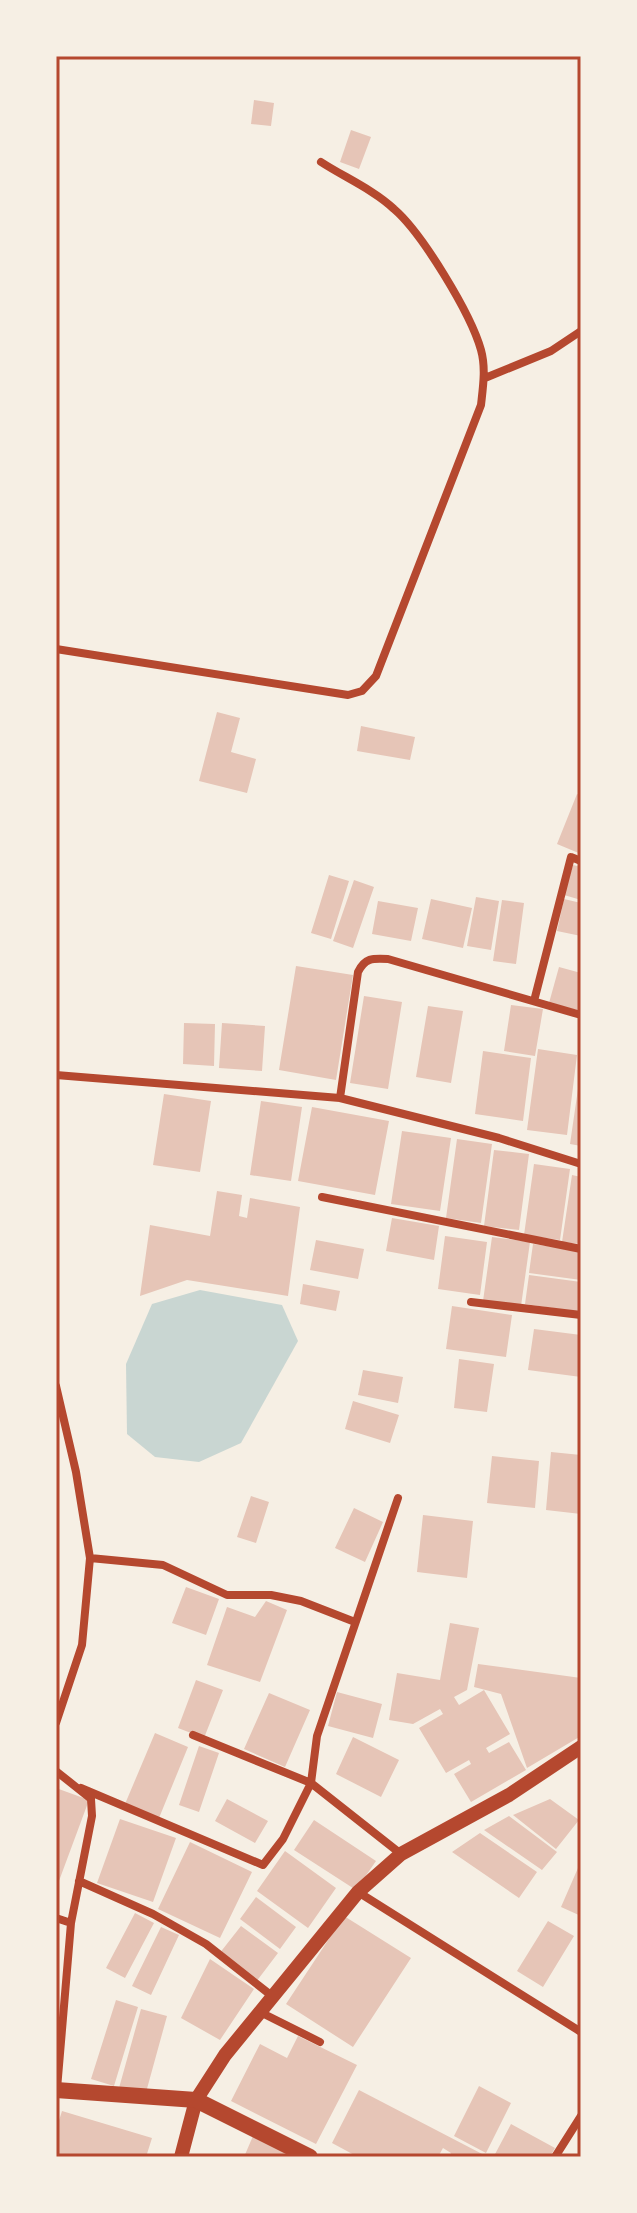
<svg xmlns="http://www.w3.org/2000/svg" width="637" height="2213" font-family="'Varela Round',sans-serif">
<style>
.water{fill:#c9d6d2}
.building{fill:#e6c5b7}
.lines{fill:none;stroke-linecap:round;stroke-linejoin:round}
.minor{stroke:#b5482f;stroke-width:8}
.tertiary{stroke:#b5482f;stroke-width:14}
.secondary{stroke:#b5482f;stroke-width:16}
.neatline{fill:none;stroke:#b5482f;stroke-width:3}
</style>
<rect width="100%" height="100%" fill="#f6efe4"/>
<!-- water -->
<path class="water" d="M200 1290 282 1305 298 1341 241 1443 199 1462 155 1457 127 1434 126 1364 152 1304Z"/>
<!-- building -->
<path class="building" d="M254 100 274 103 271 126 251 124Z
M351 130 371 137 359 169 340 162Z
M217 712 240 718 231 752 256 759 247 793 199 781Z
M361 726 415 737 410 760 357 751Z
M577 794 581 796V854L557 844Z
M573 865 581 867V900L564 895Z
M329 875 349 881 331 939 311 933Z
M354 880 374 887 353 948 333 941Z
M476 897 499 901 491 950 467 946Z
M431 899 472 908 463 948 422 939Z
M564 899 581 903V936L557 931Z
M502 900 524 903 516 964 493 961Z
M378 901 418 908 411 941 372 934Z
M296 966 353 975 336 1080 279 1070Z
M559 967 581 973V1011L549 1003Z
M364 996 402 1002 388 1089 350 1083Z
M511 1005 543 1009 535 1056 504 1051Z
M428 1006 463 1011 451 1083 416 1077Z
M184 1023 215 1024 214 1066 183 1064Z
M222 1023 265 1026 262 1071 219 1068Z
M538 1049 577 1055 567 1135 527 1130Z
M483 1051 531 1058 523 1121 475 1114Z
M579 1082H581V1146L570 1144Z
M164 1094 211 1101 200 1172 153 1165Z
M261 1101 302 1107 291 1181 250 1175Z
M312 1107 389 1121 375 1195 298 1181Z
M402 1131 451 1138 440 1211 391 1204Z
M457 1139 492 1144 481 1223 446 1218Z
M494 1150 529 1154 519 1230 484 1226Z
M534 1164 570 1169 560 1240 524 1235Z
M572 1175 581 1177V1244L562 1242Z
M217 1191 242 1195 239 1216 247 1218 250 1198 300 1207 288 1296 187 1280 140 1296 150 1225 210 1236Z
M392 1218 439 1226 434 1260 386 1251Z
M445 1236 487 1242 480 1295 438 1289Z
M492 1237 530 1242 521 1306 483 1301Z
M316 1240 364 1249 358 1279 310 1270Z
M533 1244 581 1251V1280L529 1273Z
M529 1275 581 1282V1312L525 1304Z
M303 1284 340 1291 336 1311 300 1304Z
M452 1306 512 1315 506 1357 446 1349Z
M534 1329 581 1335V1377L528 1370Z
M459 1359 494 1364 487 1412 454 1408Z
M363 1370 403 1377 398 1403 358 1395Z
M353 1401 399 1415 390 1443 345 1429Z
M551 1452 581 1455V1514L546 1510Z
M492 1456 539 1461 535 1508 487 1503Z
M251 1496 269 1502 256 1543 237 1537Z
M354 1508 383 1522 365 1562 335 1548Z
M423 1515 473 1521 467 1578 417 1572Z
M186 1587 219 1599 206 1635 172 1623Z
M266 1601 287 1610 260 1682 207 1665 227 1607 255 1617Z
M450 1623 479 1628 467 1690 454 1697 459 1705 484 1690 510 1734 486 1748 489 1753 509 1742 526 1770 471 1802 454 1774 471 1764 469 1760 446 1773 419 1728 443 1714 440 1709 413 1724 389 1720 397 1673 440 1680Z
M478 1664 581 1678V1736L527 1768 501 1694 474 1687Z
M196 1680 223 1690 204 1738 178 1728Z
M337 1692 382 1704 373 1738 328 1726Z
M269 1693 310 1710 285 1767 244 1749Z
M155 1733 188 1747 159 1818 125 1804Z
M353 1737 399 1760 381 1797 336 1774Z
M199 1746 219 1753 199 1812 179 1805Z
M56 1788 89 1800 56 1889Z
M227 1799 268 1821 255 1843 215 1821Z
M550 1799 579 1820 556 1849 513 1815Z
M509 1816 557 1852 542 1870 484 1830Z
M120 1819 176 1838 153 1902 97 1883Z
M314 1820 376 1861 356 1890 294 1850Z
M480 1833 537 1872 519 1898 452 1852Z
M190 1842 252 1872 220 1938 158 1909Z
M285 1851 336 1888 308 1928 257 1891Z
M578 1868 581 1869V1916L561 1907Z
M256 1897 296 1927 280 1949 240 1919Z
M135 1913 154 1923 125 1978 106 1968Z
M344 1916 411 1958 353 2047 286 2004Z
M548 1921 574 1936 543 1987 517 1971Z
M241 1926 278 1953 256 1982 219 1954Z
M161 1927 179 1935 151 1995 132 1986Z
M210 1959 254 1989 220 2040 181 2018Z
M116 2000 138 2007 114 2086 91 2079Z
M141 2009 167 2016 145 2096 119 2088Z
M298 2036 357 2065 316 2144 231 2101 260 2044 287 2058Z
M479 2086 511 2103 486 2153 454 2136Z
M359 2090 488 2157H449L451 2153 443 2148 438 2157H358L332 2143Z
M62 2111 152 2138 146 2157H56V2130Z
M511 2124 555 2148 550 2157 494 2156Z
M253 2136 301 2157H244Z"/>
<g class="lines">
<!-- minor -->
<path class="minor" d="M485 378 551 351 581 331
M56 649 348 695 362 691 376 676 481 405C483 387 486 368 481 350 471 314 422 233 394 209 374 190 344 177 321 162
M534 1001 571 857 581 861
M56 1075 340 1098 499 1138 581 1164
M340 1098 358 972C365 958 372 958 388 959L581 1015
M322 1197 581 1249
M471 1302 581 1315
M56 1386 76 1472 90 1558 82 1645 56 1723
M398 1498 317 1736 311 1783 401 1854
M90 1558 163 1565 227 1595H271L301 1601 355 1622
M56 1771 91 1799 92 1816 71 1923
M81 1788 263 1865 283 1839 311 1783 193 1735
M79 1881 153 1914 206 1944 272 1996
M358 1892 581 2032
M56 1918 71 1923 57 2089
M260 2012 320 2042
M555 2157 581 2116"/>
<!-- tertiary -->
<path class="tertiary" d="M181 2157 196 2100 225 2055 358 1892 401 1854 509 1795 581 1747"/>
<!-- secondary -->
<path class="secondary" d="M56 2090 196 2100 310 2157"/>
</g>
<!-- border -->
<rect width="637" height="2213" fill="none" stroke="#f6efe4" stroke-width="116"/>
<rect x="58" y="58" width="521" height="2097" class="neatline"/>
</svg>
